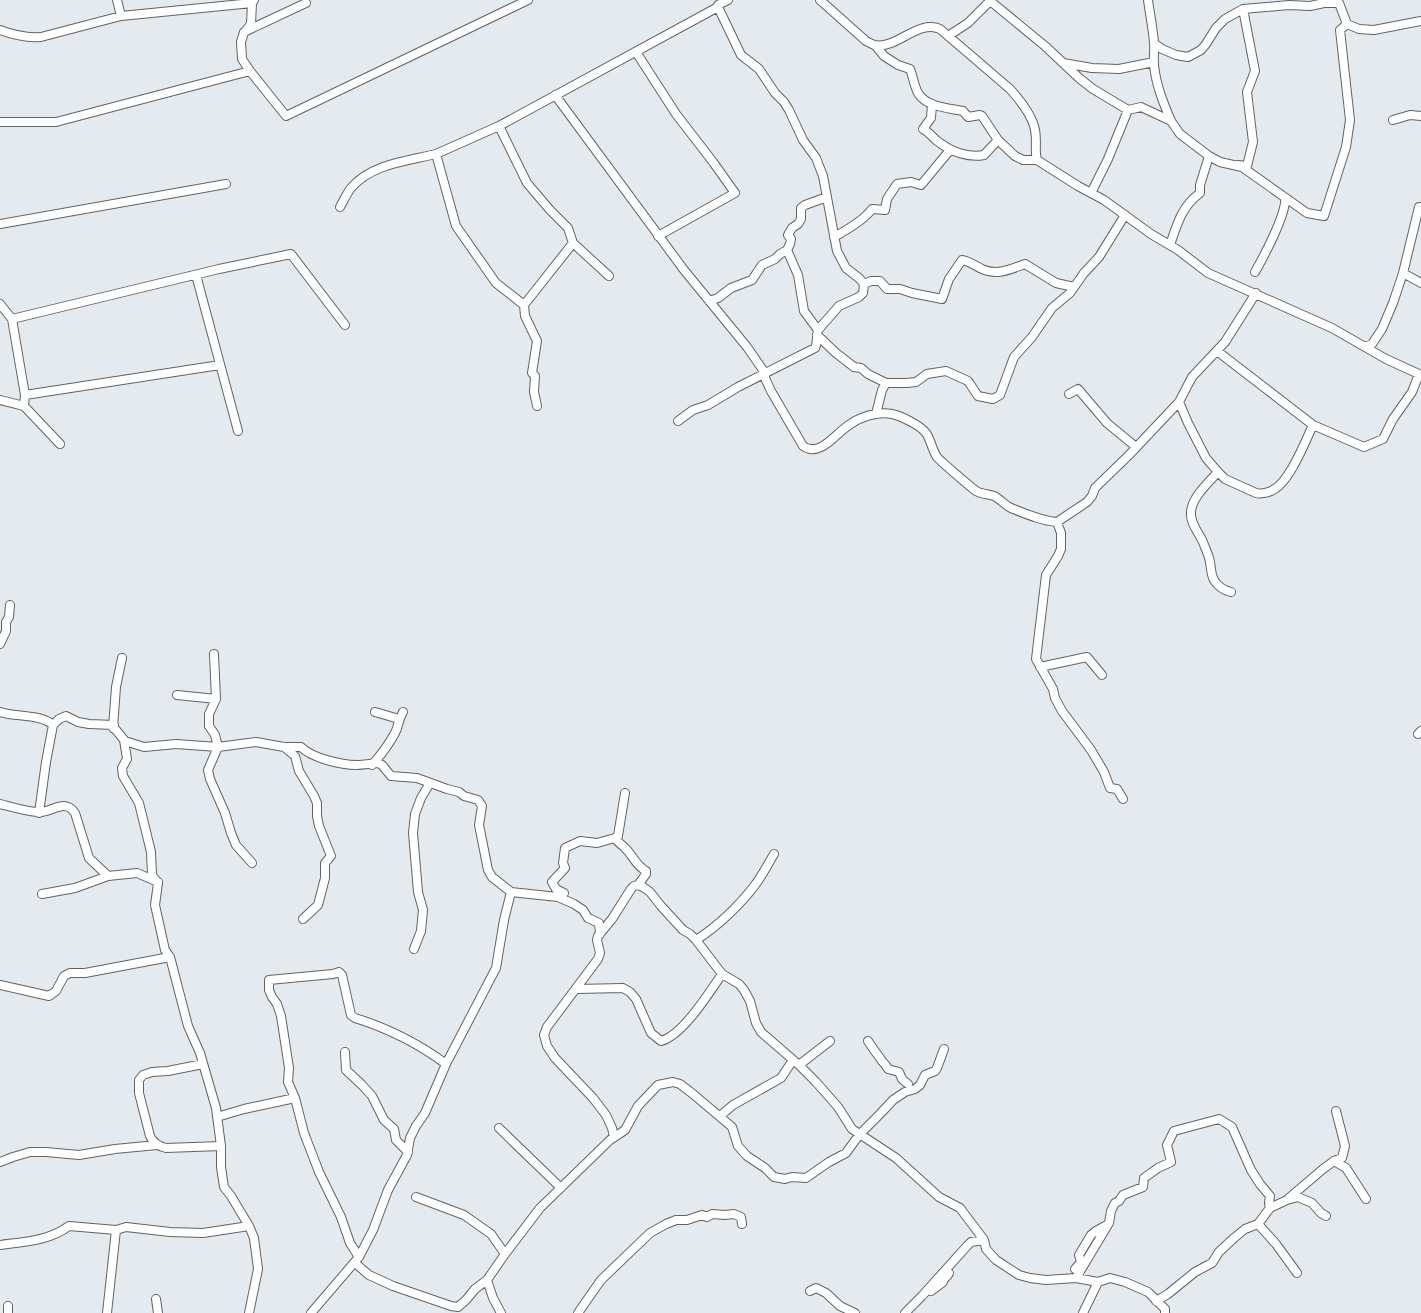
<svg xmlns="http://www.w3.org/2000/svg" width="1421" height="1313" font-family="Georgia,serif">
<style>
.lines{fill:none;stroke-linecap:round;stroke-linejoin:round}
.minor-casing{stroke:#5f6468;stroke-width:10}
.minor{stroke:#fff;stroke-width:8}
</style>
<rect width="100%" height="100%" fill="#e5eaef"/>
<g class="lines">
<defs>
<path id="minor" d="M117 0 121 16
M820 0 866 41C868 42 872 44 874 45 896 50 918 19 940 29L1010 89C1019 99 1030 112 1034 126 1038 137 1034 149 1037 160
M989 0 1045 46 1079 78 1093 89 1128 110 1141 107 1171 121 1180 134 1209 156 1220 162 1242 167 1307 213 1324 216 1346 147 1350 120 1340 30 1347 24
M1148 0C1150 15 1153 29 1154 43 1155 50 1153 57 1154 65 1156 85 1163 102 1171 121
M306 3 244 32 241 42 242 59 250 71 286 116 528 0
M0 30C13 35 27 38 41 37L121 16 252 3
M245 32 251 24 252 3 254 0
M948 36 968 23 990 1
M1155 44 1162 49 1176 55 1188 57 1201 50 1206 44 1216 28 1225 19 1243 9 1289 5 1310 6 1324 3H1339L1347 24 1359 29 1374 30 1421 21
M875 45 884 56 898 65 910 69C913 76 914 86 918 93 926 107 949 108 963 111L968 117 980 115 982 116 998 140 1015 156 1023 160H1037L1078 186 1104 200 1151 234 1178 250 1208 273 1332 328 1386 359 1421 375
M636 52 676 114 713 162 735 193 658 236
M1063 63 1092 68 1119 69 1154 62
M555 95 684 270 747 347 765 373V378L771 391 803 446C820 458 836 433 849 425 860 417 877 411 892 414 901 416 920 425 926 433 931 440 932 450 937 457 940 461 972 488 976 491 981 494 988 494 994 496 1000 499 1005 505 1011 508 1026 514 1042 521 1057 522L1087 502 1092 496 1095 488 1129 455 1179 402 1192 377 1225 342 1256 293
M932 104 931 118 923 129C931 133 933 139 940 143 952 152 969 158 984 155L998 140
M1393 120 1410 115 1421 116
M0 122H56L250 71
M499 126 527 183 550 210 568 228 573 243 609 276
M1238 165 1247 166 1253 142 1247 92 1255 71 1243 9
M1091 193 1108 159 1128 110
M340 207C344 200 347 193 351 188 371 164 407 161 436 154
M0 224 226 184
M834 237C845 231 865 219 872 209L885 210 887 199 897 184 911 182 921 185 950 150
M573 243 524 305 496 283 456 226 436 154 499 126 718 7V5L728 0
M1170 245C1177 224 1182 206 1200 193V185L1209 156
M787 250 798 275 804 311 818 330
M1255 272C1263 258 1287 213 1285 198
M1403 273 1421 283
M196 275 238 431
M864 284 871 281H880L887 289H900L912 293 942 299 949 279 962 260C969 261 976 266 982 269 997 276 1011 269 1025 264L1056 283 1074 287
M709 301 718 298 731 288 752 280 762 265 775 259 780 254 787 250 790 244 791 239 788 235 792 228 798 224 801 219V208L805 205 827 197
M0 304 12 319 25 395 24 406 60 444
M524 305 525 316 537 341 532 373 535 376 534 392 537 406
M12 319 219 269 291 254 345 325
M817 335 836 353 854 367 861 368 868 374 886 383H907L916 382 927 374 946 371 968 381 978 396 993 399 1000 395 1014 357 1032 337 1052 308 1070 293 1084 273 1099 257 1125 215
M1365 347 1372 344 1382 329 1393 303 1403 273 1419 207H1421
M1217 351 1313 425
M1069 394 1078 389 1107 423 1136 447
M25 395 220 365
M0 400 24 406
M1179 402 1188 423 1206 458 1218 472 1225 479 1256 493C1260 494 1267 493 1271 491 1289 484 1305 442 1313 425L1364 447 1383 439 1393 419 1412 392 1419 374
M876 414 882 390 886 383
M678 421 693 410 708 405 738 387 815 348C818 342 816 337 818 330L839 306 859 297 863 293 864 284 860 279 846 268 837 251 823 176 816 158 803 140 789 110 784 102 775 93 759 69 741 55 718 7
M1218 472C1208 483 1191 498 1191 513 1190 523 1199 533 1203 542 1205 548 1209 555 1210 562 1211 568 1211 575 1214 580 1218 587 1223 590 1231 592
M1057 522 1061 533V549L1058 556 1046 575 1036 659 1053 689 1055 698 1062 711 1091 750 1104 772 1110 788 1117 789 1123 799
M0 644 6 631V622L9 617 10 605
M214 654 216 699 209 714V726L215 735 218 747 208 770 210 779 225 813 231 833 236 845 252 863
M122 658 116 687 113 728 116 730 125 741 144 747 176 744 218 747 256 742 284 747H301C312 758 341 765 357 765 364 765 373 763 378 763L382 765 391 776 417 778 447 789 459 792 464 796 478 800 482 806 479 825 488 870 492 877 511 892 558 897 574 904 583 910 588 918 599 923 600 934
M1040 667 1087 657 1102 675
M177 695 216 699
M0 712C15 717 42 714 53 725
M375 712 399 719
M1418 734 1421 731
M124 740 127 759 122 768 123 776 139 803 151 852 152 875 158 883 155 905 165 950 170 957 188 1026 200 1053 216 1108 221 1146V1167L224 1187 231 1196 249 1226 254 1238 258 1269 249 1313
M284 747 295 756 299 771 314 796 317 803V816L319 826 331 856 325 863V878L318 905 303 919
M372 765C381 755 389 744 395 733 399 726 398 720 403 712
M0 804C12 807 25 811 37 812 51 814 64 797 75 813L89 858 108 876
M39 813 46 762 53 725 59 719 66 716 78 722 89 724 114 725
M615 838C617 842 621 844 624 847 633 855 635 865 646 871V874L638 885
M42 894 75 888 108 876 137 873 158 882
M558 897 564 893 556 889 552 882 565 868 563 863 565 848 580 841 597 843 615 838 618 836 625 793
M696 940C717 927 740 905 755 885 762 876 768 864 774 854
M414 949 421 931 423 910 418 892 413 833 415 814 421 798 430 783
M0 985 49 996 56 991 64 976 70 973H85L170 957
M576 989 623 988 630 992 636 999 651 1033 661 1041C683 1035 709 993 722 974
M868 1041C872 1047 876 1053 880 1058 883 1064 885 1062 888 1069L899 1072 902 1079 908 1084
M345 1052 346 1070 362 1085 372 1096 384 1120 394 1129 396 1140 408 1152
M203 1064 168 1071 152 1072 143 1075 139 1080V1093L150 1136C153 1143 158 1146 166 1148L221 1146
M799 1065 830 1041
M295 1098 288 1082 289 1068 281 1016 277 1004 272 997 269 990V980L333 974 339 972 342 975 351 1015 355 1018C387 1028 419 1044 446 1064
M720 1116 733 1105 781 1078 793 1060
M217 1117 244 1109 295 1098 304 1133 319 1172 341 1217 350 1243 359 1257
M499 1128 561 1188
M614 1137 612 1128 606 1115 593 1098 555 1058 547 1046 544 1035 547 1027 598 959 600 953 597 940 598 936 612 919 631 889 634 886 638 885 643 887 650 892 661 906 683 930 690 934 696 940 722 974 739 984 744 990 750 1001 756 1023 761 1032 799 1065 816 1082 838 1107 852 1129 896 1158 939 1197 960 1208 984 1240 986 1249 996 1260 1019 1275 1030 1278 1046 1280 1076 1278 1098 1282 1110 1278 1125 1282 1148 1292 1165 1309V1313
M1334 1161 1346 1168 1366 1199
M0 1162 13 1157 30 1152H46L79 1155 115 1149 157 1145
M416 1197 464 1215 491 1234 505 1254
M1289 1198 1323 1169 1334 1161 1342 1158 1345 1146 1336 1111
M1258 1224 1276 1244 1297 1273
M0 1245C23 1242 49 1241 69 1226L116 1230
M355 1263 369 1275 393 1286 451 1306 458 1307 466 1300 475 1289 487 1280 505 1254 540 1208 610 1140 625 1130 638 1106 658 1085 673 1082 680 1084 693 1094 732 1127 738 1146 747 1156 765 1168 774 1177 785 1179 792 1177 806 1178 829 1162 846 1153 859 1135 880 1114 893 1100 905 1092 915 1089 920 1085 925 1075 935 1071 937 1068 944 1049
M1075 1269 1081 1262 1079 1255 1091 1235 1096 1231 1107 1225
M1076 1278 1109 1223 1111 1211 1115 1203 1119 1201 1123 1195 1143 1187 1144 1178 1158 1168 1171 1162 1167 1145 1174 1131 1219 1119 1232 1127 1251 1170 1260 1184 1270 1196 1269 1203 1270 1208
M487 1280 493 1298 501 1313
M810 1291 816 1288 826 1293 840 1306 855 1313
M931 1291 943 1282V1280L948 1275 949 1273
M156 1299 158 1313
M1156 1301 1168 1294 1195 1272 1212 1263 1219 1252 1234 1238 1245 1229 1258 1224 1270 1208 1287 1200 1298 1197 1312 1203 1321 1213 1326 1216
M8 1313V1306
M107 1313 116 1230 126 1227 170 1232 203 1233 249 1226
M311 1313 359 1257 373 1230 388 1190 407 1155 410 1138 416 1126 425 1113 446 1064 496 968 504 920 511 892
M578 1313 601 1280 650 1233 666 1224 676 1220H687L702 1215 707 1217 712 1214 725 1215 734 1214 741 1217 742 1224
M905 1313 922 1296 967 1246 971 1242 984 1240
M1083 1313 1098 1282"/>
</defs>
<!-- minor casing -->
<use href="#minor" class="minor-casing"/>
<!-- minor -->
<use href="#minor" class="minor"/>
</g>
</svg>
